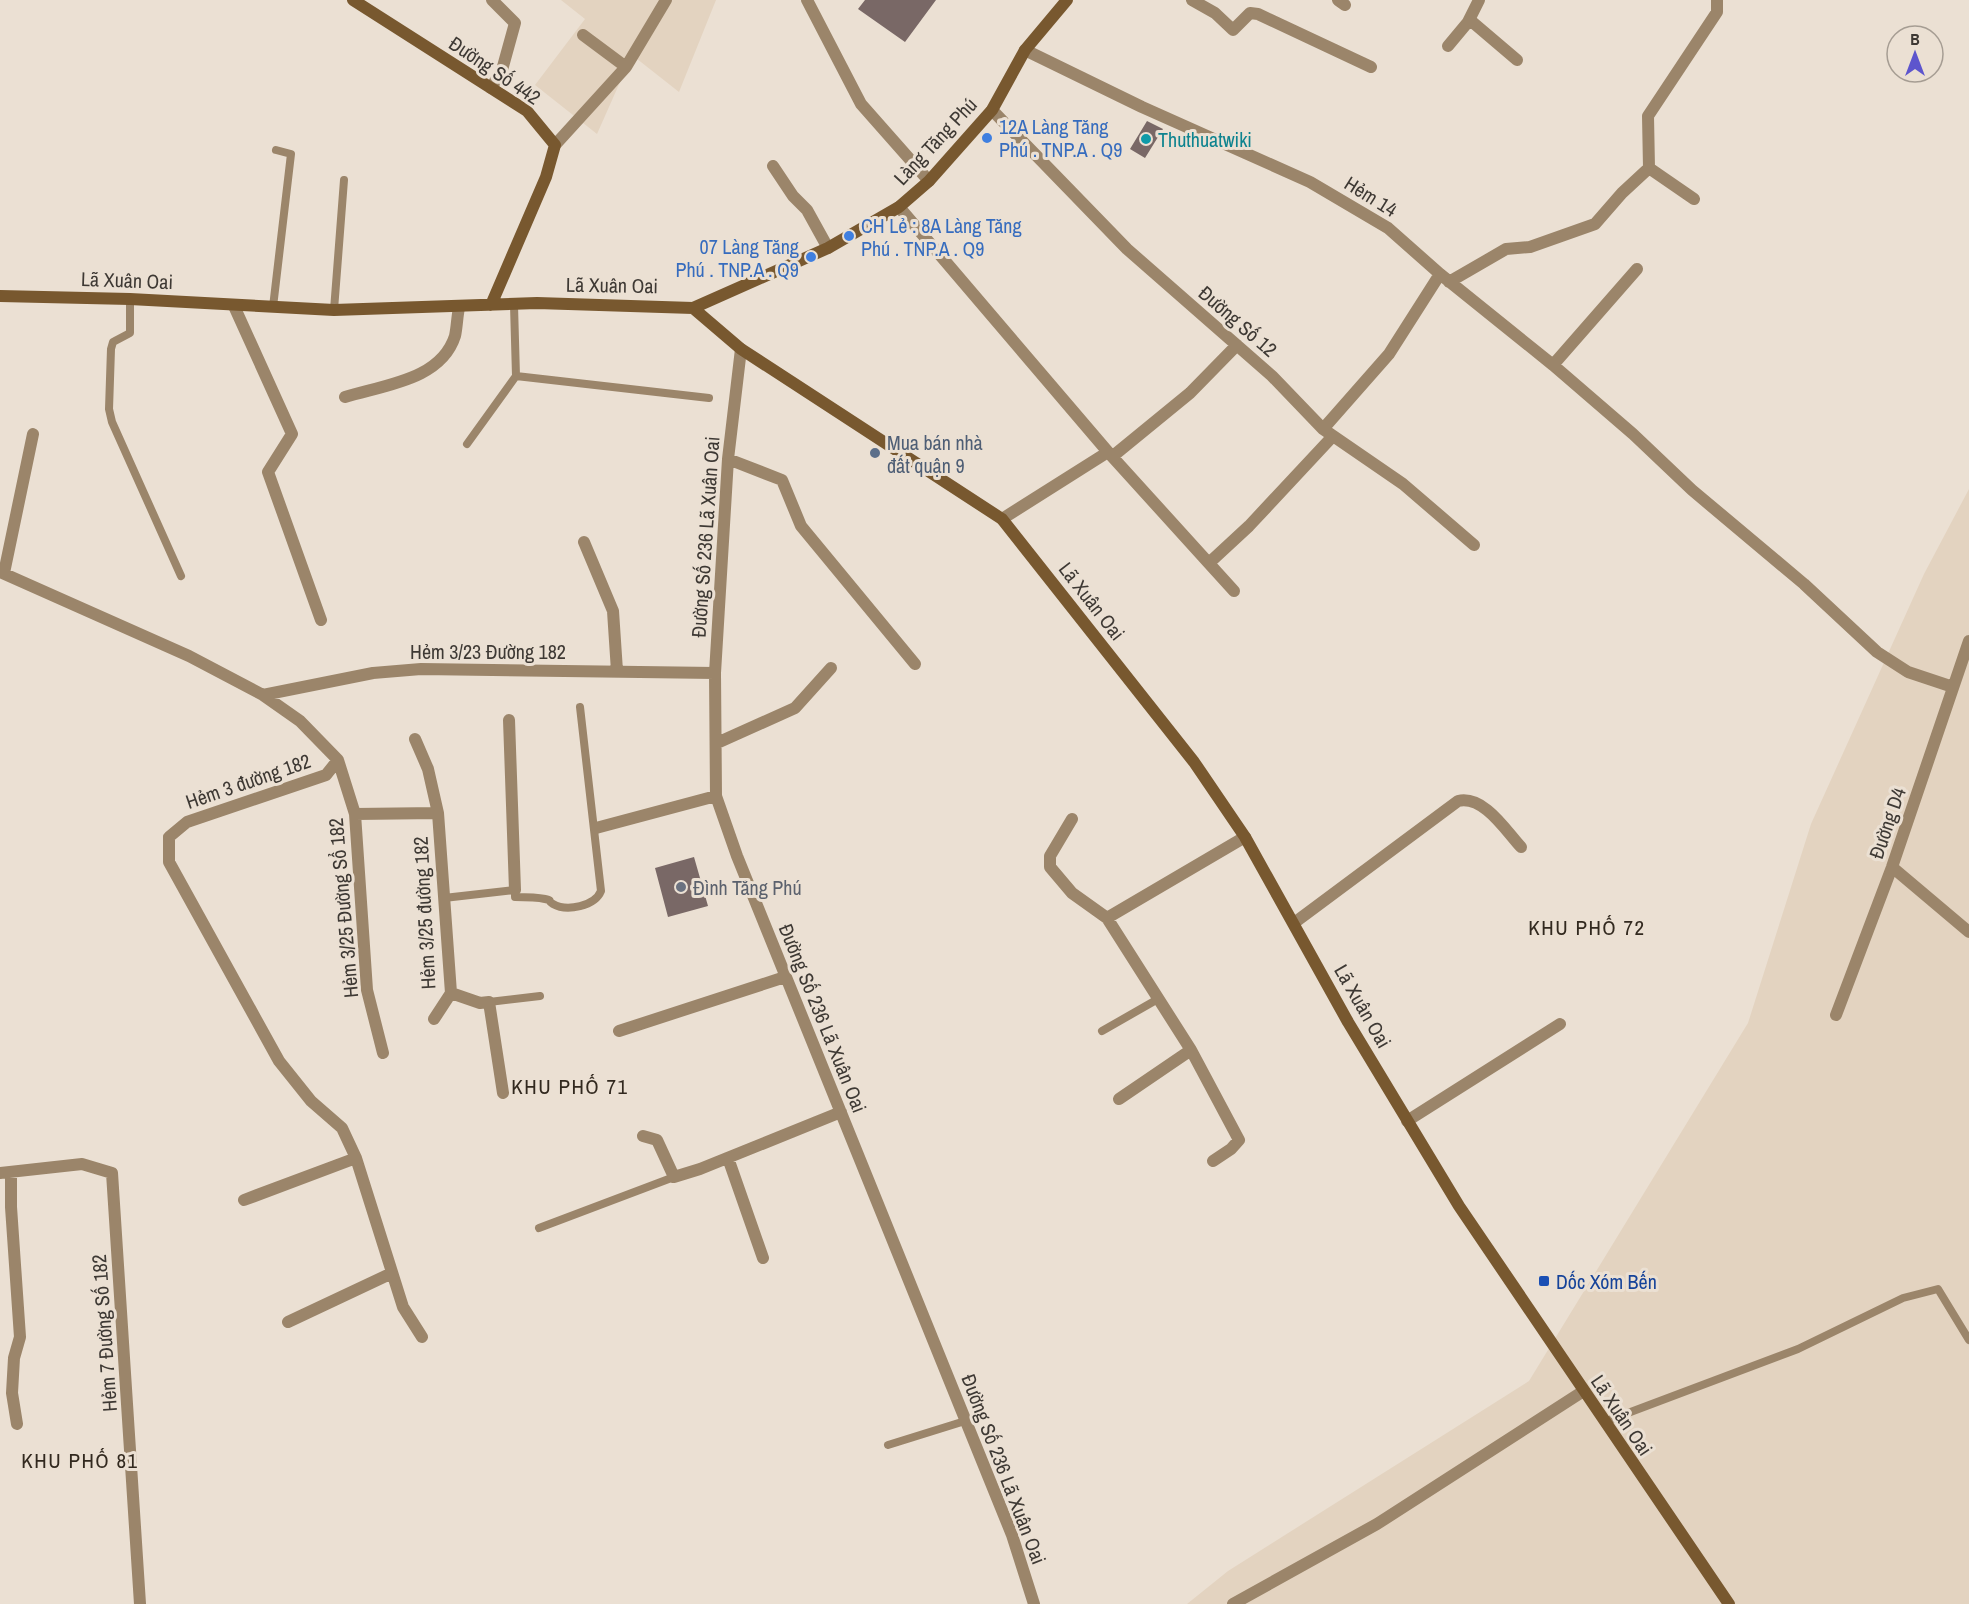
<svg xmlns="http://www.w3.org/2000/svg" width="1969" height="1604" font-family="'Archivo Narrow',sans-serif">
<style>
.built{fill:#e3d3c0}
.building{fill:#796866}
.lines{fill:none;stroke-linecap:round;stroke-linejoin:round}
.lane{stroke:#9b856a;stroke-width:8}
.street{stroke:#9b856a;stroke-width:12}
.secondary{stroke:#78582f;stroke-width:12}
.shop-dot{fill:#3f7fe0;stroke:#ebe0d3;stroke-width:2}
.culture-dot{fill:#0f9aa8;stroke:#ebe0d3;stroke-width:2}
.service-dot{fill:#5c6f8a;stroke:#ebe0d3;stroke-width:2}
.worship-dot{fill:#6b7280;stroke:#ebe0d3;stroke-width:2}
.transit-dot{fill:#1a4fb4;stroke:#ebe0d3;stroke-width:2}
.labels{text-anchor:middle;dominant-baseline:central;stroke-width:6;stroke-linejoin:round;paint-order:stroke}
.street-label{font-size:20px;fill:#3e3934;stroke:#ebe0d3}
.shop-label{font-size:20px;fill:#366cbe;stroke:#ebe0d3;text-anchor:start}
.culture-label{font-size:20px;fill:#0d838f;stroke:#ebe0d3;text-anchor:start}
.service-label{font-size:20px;fill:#4e5e75;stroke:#ebe0d3;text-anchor:start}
.worship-label{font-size:20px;fill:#5b616d;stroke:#ebe0d3;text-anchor:start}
.transit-label{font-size:20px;fill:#164399;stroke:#ebe0d3;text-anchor:start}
.neighbourhood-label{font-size:21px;letter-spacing:1.5px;fill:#32291f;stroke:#ebe0d3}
</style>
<rect width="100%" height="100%" fill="#ebe0d3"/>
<!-- built -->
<path class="built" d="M561 0H716L679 92 632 55 597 134 535 85 585 19Z
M1969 489V1604H1187L1228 1571 1529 1381 1748 1023 1811 824 1924 574Z"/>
<!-- building -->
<path class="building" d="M865 0H936L905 42 858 9Z
M1147 121 1163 129 1145 158 1130 149Z
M694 857 708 906 668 917 655 868Z"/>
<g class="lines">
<!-- lane -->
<path class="lane" d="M130 299V333L113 342 111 349 109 409 112 422 181 576
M273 307 291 154 276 150
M334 310 344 180
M516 376 709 398
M467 444 516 376 514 305
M444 898 515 890V897C525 897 536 897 545 899 554 901 546 900 553 904 567 912 595 906 601 891L580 707
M489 1002 540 996
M1102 1031 1158 999
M539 1228 674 1177
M1604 1422 1798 1349 1903 1298 1938 1289 1969 1340
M888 1445 965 1421"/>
<!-- street -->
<path class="street" d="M807 0 861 104 929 181
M1192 0 1215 13 1233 30 1250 13 1258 14 1371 67
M1338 0 1345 5
M1470 20 1517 60
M1448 46 1468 22 1479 0
M1025 50 1142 107 1310 182 1388 228 1440 274 1553 365 1637 269
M626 67 666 0
M491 88 502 70 515 23 492 0
M992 110 1127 249 1272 376 1323 429 1403 484 1474 545
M555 145 626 67 583 35
M773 166 793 196 807 210 828 248
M1694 199 1649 168 1648 116 1717 12V0
M899 207 1108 452 1234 591
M1449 282 1506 249 1530 247 1595 224 1622 193 1649 168
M234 306 292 434 268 472 321 620
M741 349 728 459 715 673 716 796 737 856 1012 1535 1034 1604
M1553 365 1633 434 1692 490 1804 584 1877 652 1908 672 1953 687
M345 397C384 385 441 380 455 336 457 327 457 317 459 308
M1323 429 1389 354 1440 274
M1113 456 1190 393 1237 345
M728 459 782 480 801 526 915 664
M1002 519 1108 452
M584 542 613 611 617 671
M1209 563 1249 526 1333 436
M0 572 189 656 263 695 300 721 338 760 326 775 187 822 169 837V862L279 1061 311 1101 342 1128 356 1158 403 1307 422 1337
M4 573 33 434
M263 695 373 673 421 669 715 673
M509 720 515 890
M415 739 428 769 438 813
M717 743 795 708 831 668
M338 760 355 814 367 990 383 1053
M355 814 438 813 451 993 434 1019
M1072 819 1050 856V867L1072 893 1107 918
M596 828 716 796
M1892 867 1969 932
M1294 923 1458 801C1484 795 1506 831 1521 847
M451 993 480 1003 489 1002 503 1093
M1836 1015 1892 867 1969 641
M619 1031 785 977
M1191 1050 1239 1140 1231 1149 1213 1161
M1119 1099 1191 1050 1107 918 1245 837
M1407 1121 1560 1024
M643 1136 657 1140 674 1177 700 1169 841 1112
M728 1158 763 1258
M11 1172V1207L20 1337 14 1358 12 1393 17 1424
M0 1173 82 1164 112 1173 140 1604
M244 1200 356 1158
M288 1322 392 1273
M1233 1604 1377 1524 1582 1392"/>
<!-- secondary -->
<path class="secondary" d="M353 0 527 111 555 145 546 177 491 305
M0 296 130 299 334 310 537 303 693 308 741 349 1002 519 1194 762 1245 837 1348 1022 1459 1206 1729 1604
M693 308 828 248 899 207 929 181 992 110 1025 50 1067 0"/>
</g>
<!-- markers -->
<g class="shop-dot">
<circle cx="987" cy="138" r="6"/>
<circle cx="849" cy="236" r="6"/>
<circle cx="811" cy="257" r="6"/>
</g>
<circle class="culture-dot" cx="1146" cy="139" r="6"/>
<circle class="service-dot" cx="875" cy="453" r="6"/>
<circle class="worship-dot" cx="681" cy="887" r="6"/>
<rect class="transit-dot" x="1538" y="1275" width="12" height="12" rx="3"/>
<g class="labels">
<!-- street labels -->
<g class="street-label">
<text transform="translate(495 70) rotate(34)">Đường Số 442</text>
<text transform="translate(935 141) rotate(-47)">Làng Tăng Phú</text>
<text transform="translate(1371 196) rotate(32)">Hẻm 14</text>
<text transform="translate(127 280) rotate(2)">Lã Xuân Oai</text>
<text transform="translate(612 285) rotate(1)">Lã Xuân Oai</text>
<text transform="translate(1238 321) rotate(41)">Đường Số 12</text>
<text transform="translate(705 537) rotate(-86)">Đường Số 236 Lã Xuân Oai</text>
<text transform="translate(1092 601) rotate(52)">Lã Xuân Oai</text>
<text x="488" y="651">Hẻm 3/23 Đường 182</text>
<text transform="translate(248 781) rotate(-19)">Hẻm 3 đường 182</text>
<text transform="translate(1887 823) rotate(-71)">Đường D4</text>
<text transform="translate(343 908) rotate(-95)">Hẻm 3/25 Đường Sổ 182</text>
<text transform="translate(424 913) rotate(-93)">Hẻm 3/25 đường 182</text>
<text transform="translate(1363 1006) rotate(60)">Lã Xuân Oai</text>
<text transform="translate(823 1018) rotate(68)">Đường Số 236 Lã Xuân Oai</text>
<text transform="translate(104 1333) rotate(-94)">Hẻm 7 Đường Số 182</text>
<text transform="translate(1622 1415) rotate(56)">Lã Xuân Oai</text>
<text transform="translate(1004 1469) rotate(69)">Đường Số 236 Lã Xuân Oai</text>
</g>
<!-- shop labels -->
<g class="shop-label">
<text x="999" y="126">12A Làng Tăng<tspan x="999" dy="23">Phú . TNP.A . Q9</tspan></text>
<text x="861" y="225">CH Lẻ : 8A Làng Tăng<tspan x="861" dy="23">Phú . TNP.A . Q9</tspan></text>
<text x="799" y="246" text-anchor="end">07 Làng Tăng<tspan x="799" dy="23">Phú . TNP.A . Q9</tspan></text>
</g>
<!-- culture labels -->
<g class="culture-label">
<text x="1158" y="139">Thuthuatwiki</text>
</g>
<!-- service labels -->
<g class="service-label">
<text x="887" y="442">Mua bán nhà<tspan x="887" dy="23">đất quận 9</tspan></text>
</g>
<!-- worship labels -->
<g class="worship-label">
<text x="693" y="887">Đình Tăng Phú</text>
</g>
<!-- transit labels -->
<g class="transit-label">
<text x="1556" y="1281">Dốc Xóm Bến</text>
</g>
<!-- neighbourhood labels -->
<g class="neighbourhood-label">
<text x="1587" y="927">KHU PHỐ 72</text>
<text x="570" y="1086">KHU PHỐ 71</text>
<text x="80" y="1460">KHU PHỐ 81</text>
</g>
</g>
<!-- north arrow -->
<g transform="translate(1915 54)"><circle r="28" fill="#ebe0d3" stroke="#a69d93" stroke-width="1.5"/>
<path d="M0-4.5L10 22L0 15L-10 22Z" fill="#5d55cd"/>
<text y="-9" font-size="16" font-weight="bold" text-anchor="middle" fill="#3e3934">B</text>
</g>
</svg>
